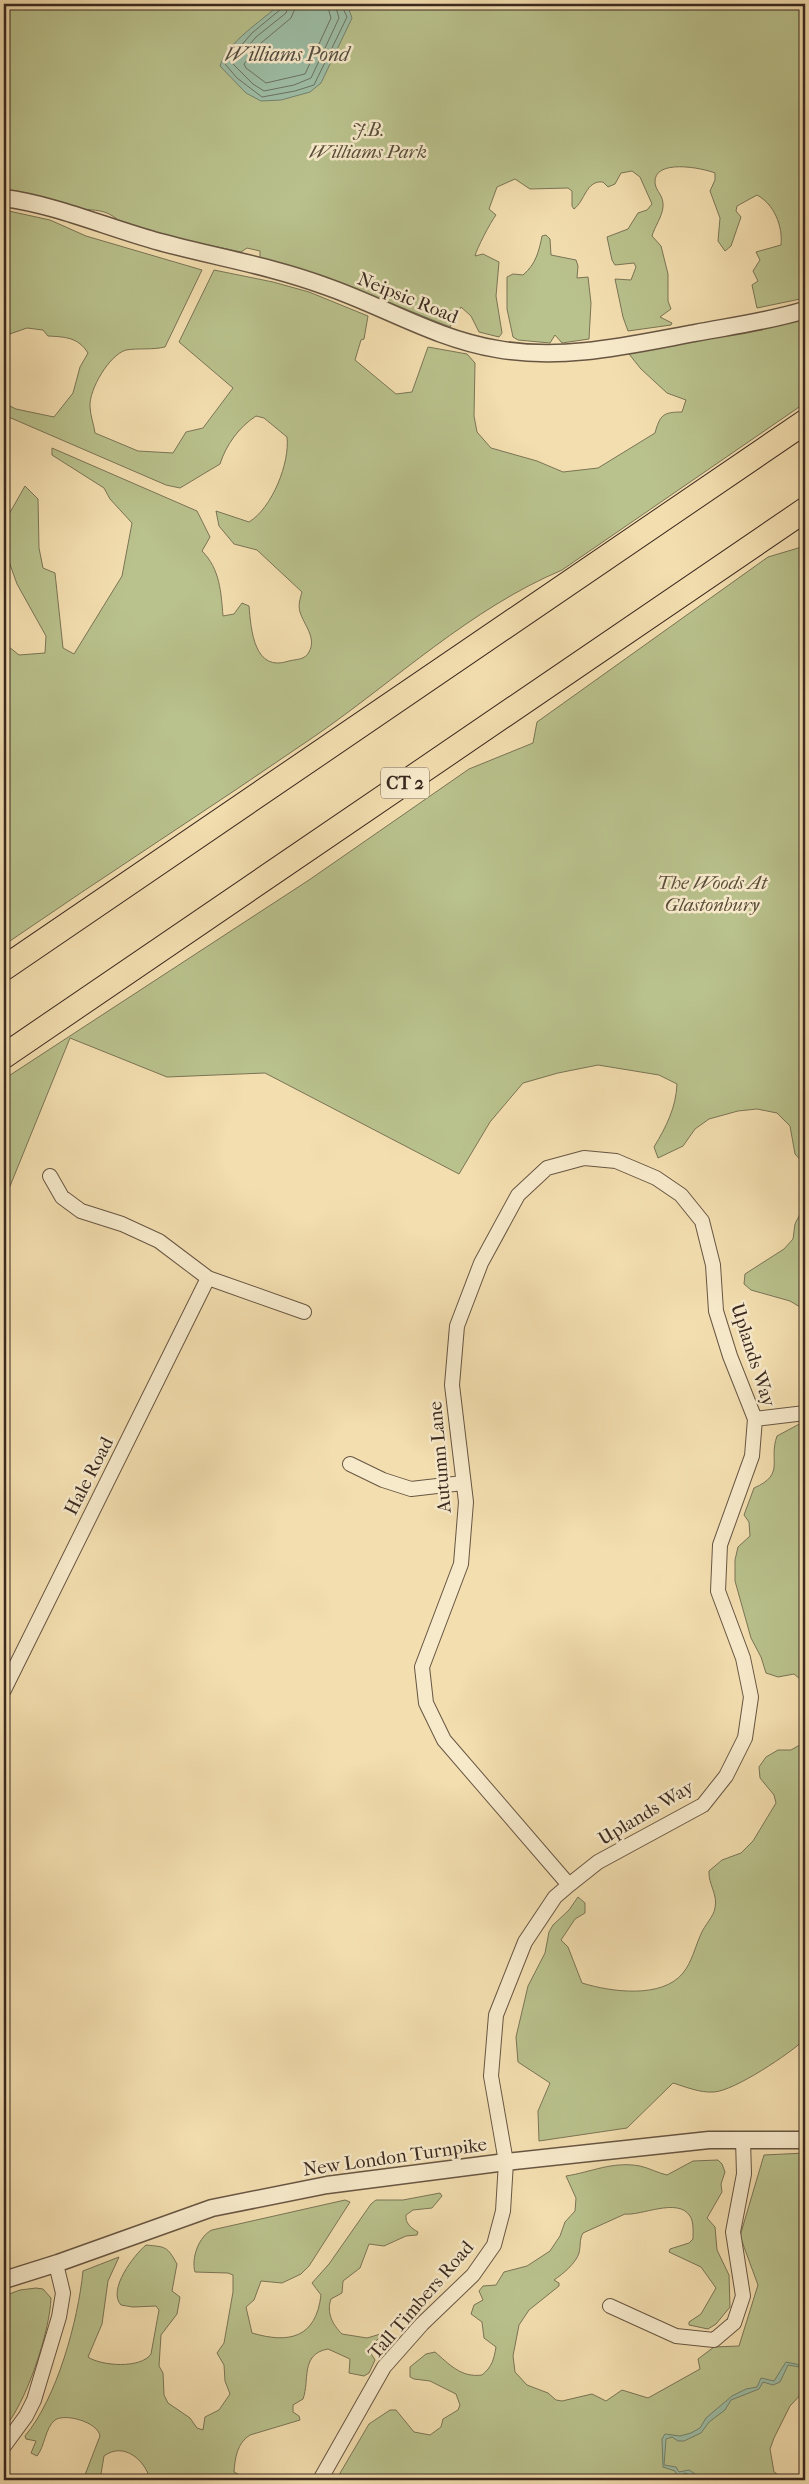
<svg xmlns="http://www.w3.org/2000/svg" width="809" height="2484" font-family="'IM FELL French Canon',serif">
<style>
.green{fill:#b9c18c;stroke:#7a7456}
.water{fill:#9dbda5;stroke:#75816f}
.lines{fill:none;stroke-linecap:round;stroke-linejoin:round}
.shore{stroke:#6c7262;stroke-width:1}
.minor-casing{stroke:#685643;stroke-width:16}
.tertiary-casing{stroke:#685643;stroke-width:19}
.motorway-casing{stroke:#3a281f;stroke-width:26}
.minor{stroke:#f7eacb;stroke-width:14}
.tertiary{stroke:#f7eacb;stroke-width:16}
.motorway{stroke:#f3deaf;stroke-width:24}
.labels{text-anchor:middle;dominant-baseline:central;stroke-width:5;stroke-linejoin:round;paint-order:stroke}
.shield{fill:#f7eacb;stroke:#736253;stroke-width:1}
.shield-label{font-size:18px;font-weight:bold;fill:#3a281f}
.park-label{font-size:19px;font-style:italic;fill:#5a4e3a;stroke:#f7eacb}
.street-label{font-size:19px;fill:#3a281f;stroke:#f7eacb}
.water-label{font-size:20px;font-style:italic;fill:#534d40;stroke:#f7eacb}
</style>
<rect width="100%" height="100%" fill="#f3deaf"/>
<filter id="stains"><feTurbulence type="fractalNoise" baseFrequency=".004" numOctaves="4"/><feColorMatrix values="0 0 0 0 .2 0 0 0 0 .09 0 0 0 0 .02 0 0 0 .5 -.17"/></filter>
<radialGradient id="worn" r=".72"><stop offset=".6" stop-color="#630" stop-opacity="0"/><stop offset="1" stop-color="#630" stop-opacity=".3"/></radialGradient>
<!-- green -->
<path class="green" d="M4 4H805V298L757 308 752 285 758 281 753 271 760 260 756 252 781 245C783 226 774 204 757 195L737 206 736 211 741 217 731 246 725 251 718 241 720 218 710 191 715 180V173C703 168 653 158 655 183 656 192 664 195 663 207 662 217 655 226 652 236L661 246 668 274V301L671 309 660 317 672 323 671 325 628 331 623 317 615 279 631 280 636 267 634 263 615 265 612 260 607 237 628 229 638 213 647 210 652 204 640 177 632 171 621 173 615 184 608 187 603 182C586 180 585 201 574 209L572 206V191L568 188 530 189 515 179 497 187 489 209 496 215C490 223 477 248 475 256L483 254 499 262 496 296 502 333 499 337 479 332 471 316 461 307 450 327 326 277 260 258V251L247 248 241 252 170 237 119 221C103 206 89 212 69 207 47 202 25 196 4 190Z
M4 210 50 220 86 236 202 270 165 347C152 350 139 348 126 350 109 355 89 390 90 406 90 415 94 425 95 433L138 451 173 453 186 432 203 428 233 388 179 342 214 270 273 282 309 292 368 316 364 339 361 340 355 360 396 394 412 392 428 347 467 354 475 363 474 416 477 432 491 448 537 461 563 472 598 468 655 433C660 415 663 412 682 412L686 400 667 393 641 369 629 354 805 316V403L562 570C470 609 396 680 315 736 212 807 107 874 4 945V643L19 655 45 653 46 636 17 584 7 556 8 535 4 523 25 486 38 499 39 548 43 568 55 573 63 648 74 654 122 576 132 523 110 499 104 488 52 455V448L197 511 210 537 202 551C220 569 221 592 223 616L234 614 242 603 249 606C251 630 254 673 289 661 297 659 305 660 309 652 317 638 304 625 300 612 298 605 300 599 302 592L257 550 234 544 219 526 216 511 249 522C272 508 290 463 287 437L264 418 256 416C239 427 226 445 220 464L180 488 166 485 4 415V403L16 409 54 417 73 393 80 367 88 353C78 337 65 337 48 336L43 330 27 328 4 336Z
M546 235 550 239 551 255 576 260 578 266 577 278 588 277 591 303 589 339 562 343 555 335 550 343 518 340 513 337 507 309V277L513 274 523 275C536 264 539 251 542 236Z
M805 546V1165L795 1154 790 1126 777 1113 757 1109 738 1111 709 1119 695 1129 683 1146 658 1158 654 1147C666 1127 676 1108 677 1084L659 1075 598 1065 558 1073 523 1083 490 1122 459 1174 265 1073 167 1077 70 1038 4 1201V1079L309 880 469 769 533 743 537 722 768 557Z
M805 1204V1310L790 1301 751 1290 744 1284 745 1274 784 1249 793 1239 795 1224Z
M805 1421V1683L794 1674 778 1677 766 1673 761 1657 751 1638 735 1581V1560L738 1547 750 1536 749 1522 744 1515 754 1488C786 1474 768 1461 777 1436Z
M805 1742V2039C791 2053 734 2091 714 2092 700 2093 686 2087 673 2083L627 2128 539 2141 538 2111 550 2083 518 2062 516 2037 528 1986 545 1953 549 1932 553 1925 569 1910 578 1897 585 1903V1913L575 1919 561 1940 568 1947 582 1983C611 1992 662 1999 683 1973 692 1962 695 1947 701 1934 704 1926 714 1916 715 1908 718 1894 708 1884 709 1871L722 1860 741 1853 753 1841 776 1803 774 1795 760 1778 759 1767 766 1757 778 1750H791Z
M805 2153V2390L790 2406 774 2438 770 2449 774 2472 786 2480H336L369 2424 390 2410H396L414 2432 430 2435 441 2427 443 2419 458 2410 460 2405 456 2394 430 2381 414 2379 410 2377V2367L426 2354 435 2352C449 2364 461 2378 482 2375 492 2367 494 2359 496 2347L484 2338 482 2322 471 2314 474 2305 483 2300 479 2291 483 2286 496 2285 504 2272 527 2266 550 2251 560 2236 565 2222 575 2211 576 2198 566 2176C592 2172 612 2161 640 2166 649 2168 658 2173 667 2175L693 2161 718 2160 722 2164 725 2172 721 2184 722 2192 707 2218 715 2227 717 2250 729 2275 730 2307 716 2324 708 2329 689 2325V2322L701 2314 716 2288 701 2267 669 2252 670 2249 689 2243 693 2239C693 2232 694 2222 690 2216 678 2197 641 2216 625 2214L583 2233C579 2240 581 2245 579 2253 576 2263 563 2274 554 2280L559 2283V2286L529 2310 519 2325 513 2356 515 2372 527 2385 548 2393 556 2400 562 2401 592 2394 606 2401 622 2390 648 2398 700 2369 698 2359 714 2347 739 2346 758 2285 740 2236 764 2155Z
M440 2193 442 2196 432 2208 413 2210 406 2215C405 2223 411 2228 418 2232L417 2235 406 2236 384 2246 369 2244 360 2268 343 2281 342 2293 331 2299C326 2313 333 2325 342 2334L367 2338 384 2333 368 2349 375 2360 369 2373 364 2376 349 2373 350 2359 328 2349C300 2354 310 2380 303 2399L293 2405V2412L299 2416 300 2420 250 2435C237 2443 235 2458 234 2472L249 2480H150C146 2461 124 2441 104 2456L100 2480H83L100 2436C98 2422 65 2413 55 2420 45 2428 45 2446 37 2456L31 2453 36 2441 26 2439 25 2436C57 2398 78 2321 83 2271L119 2257 108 2281 102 2324 88 2357C101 2366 141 2369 151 2354L159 2310 156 2306 133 2307 121 2305C107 2290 134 2255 146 2245 166 2247 167 2246 177 2264L172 2291 180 2297 177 2314 161 2335 159 2366 163 2373 164 2395 168 2403 190 2418 197 2428 203 2430 205 2417 219 2410 230 2394 225 2381 224 2365 217 2353 224 2343 233 2292V2275L228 2273 195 2272C191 2258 199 2236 212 2230L345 2200 350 2202 309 2266 301 2274 282 2283 261 2281 254 2300 246 2307 252 2333C289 2344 316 2338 321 2295L312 2283 329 2264 371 2204 376 2200H403Z
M36 2288 43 2289 51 2298C50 2331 26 2404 4 2428V2296L20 2290Z"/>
<!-- water -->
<path class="water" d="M280 4H347L352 18 321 83 310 92 281 100 261 101 246 93 220 66C227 42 262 21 280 4Z
M786 2362 805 2366V2368L788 2365 780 2382 773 2385 763 2382 759 2389 731 2400 725 2410 709 2422 701 2433 684 2441H678L672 2437 666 2439 664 2465 676 2467 679 2472 689 2470 698 2476 699 2480 685 2473 682 2475 683 2480H679L675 2471 663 2467 662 2439 665 2434 680 2436 691 2433 700 2428 706 2418 732 2396 746 2389 757 2387 761 2378 774 2381Z"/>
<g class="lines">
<!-- shore -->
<path class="shore" d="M283 4 281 9 252 33 225 64 237 78 262 97 295 91 314 85 347 17 341 4
M289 4 286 13 256 37 233 64 253 84 264 91 294 85 311 78 339 18 335 4
M297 4 291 18 261 43 244 64 246 68 266 83 305 74 331 18 327 4"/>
<defs>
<path id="minor" d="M50 1176 62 1197 81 1211 122 1224 159 1241 208 1278 304 1312
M755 1419 805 1413
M350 1464 383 1480 411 1489 463 1483
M4 1690 208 1278
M610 2306 676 2336 714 2340 734 2323 743 2296 733 2232 744 2174 743 2140
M4 2446 26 2416 34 2400 59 2317 63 2293 56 2264
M320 2480 384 2367 422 2324 473 2275 494 2245 503 2211 506 2162 491 2076 496 2015 525 1942 555 1897 569 1885 598 1862 703 1805 726 1776 745 1738 751 1697 743 1658 718 1591 720 1545 752 1456 755 1419 730 1356 716 1311 713 1265 702 1221 681 1195 656 1178 616 1161 584 1158 547 1168 518 1195 481 1263 457 1326 452 1385 466 1502 461 1564 422 1667 426 1703 444 1740 569 1885"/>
<path id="tertiary" d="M4 198C57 205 108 228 160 242 215 257 271 266 325 286 383 306 436 339 497 349 564 361 630 345 695 333 732 326 770 321 805 310
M4 2280 58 2263 212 2208 327 2185 506 2162 709 2140H805"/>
<path id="motorway" d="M4 968 805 422
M4 1056 805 510"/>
</defs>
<!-- minor casing -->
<use href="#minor" class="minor-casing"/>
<!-- tertiary casing -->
<use href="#tertiary" class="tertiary-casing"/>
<!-- motorway casing -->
<use href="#motorway" class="motorway-casing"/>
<!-- minor -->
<use href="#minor" class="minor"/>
<!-- tertiary -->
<use href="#tertiary" class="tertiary"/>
<!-- motorway -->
<use href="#motorway" class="motorway"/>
</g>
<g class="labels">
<!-- shield labels -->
<rect class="shield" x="381" y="767.5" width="48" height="31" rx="4"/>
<g class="shield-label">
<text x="405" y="783">CT 2</text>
</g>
<!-- park labels -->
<g class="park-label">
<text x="368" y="130">J.B.<tspan x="368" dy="22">Williams Park</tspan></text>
<text x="712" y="883">The Woods At<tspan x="712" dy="22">Glastonbury</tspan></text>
</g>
<!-- street labels -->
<g class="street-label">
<text transform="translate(408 298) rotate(22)">Neipsic Road</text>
<text transform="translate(753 1355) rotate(72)">Uplands Way</text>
<text transform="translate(440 1457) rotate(-95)">Autumn Lane</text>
<text transform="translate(89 1476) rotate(-63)">Hale Road</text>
<text transform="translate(646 1813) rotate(-31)">Uplands Way</text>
<text transform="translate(395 2157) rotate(-8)">New London Turnpike</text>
<text transform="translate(421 2300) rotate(-49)">Tall Timbers Road</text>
</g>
<!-- water labels -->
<g class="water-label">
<text x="287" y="54">Williams Pond</text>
</g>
</g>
<!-- margin -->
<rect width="809" height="2484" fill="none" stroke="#f3deaf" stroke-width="20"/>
<rect x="5" y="5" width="799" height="2474" fill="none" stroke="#3a281f" stroke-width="2.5"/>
<rect x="10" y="10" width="789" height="2464" fill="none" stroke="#3a281f"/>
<rect width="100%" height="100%" filter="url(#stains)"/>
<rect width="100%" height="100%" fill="url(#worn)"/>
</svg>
